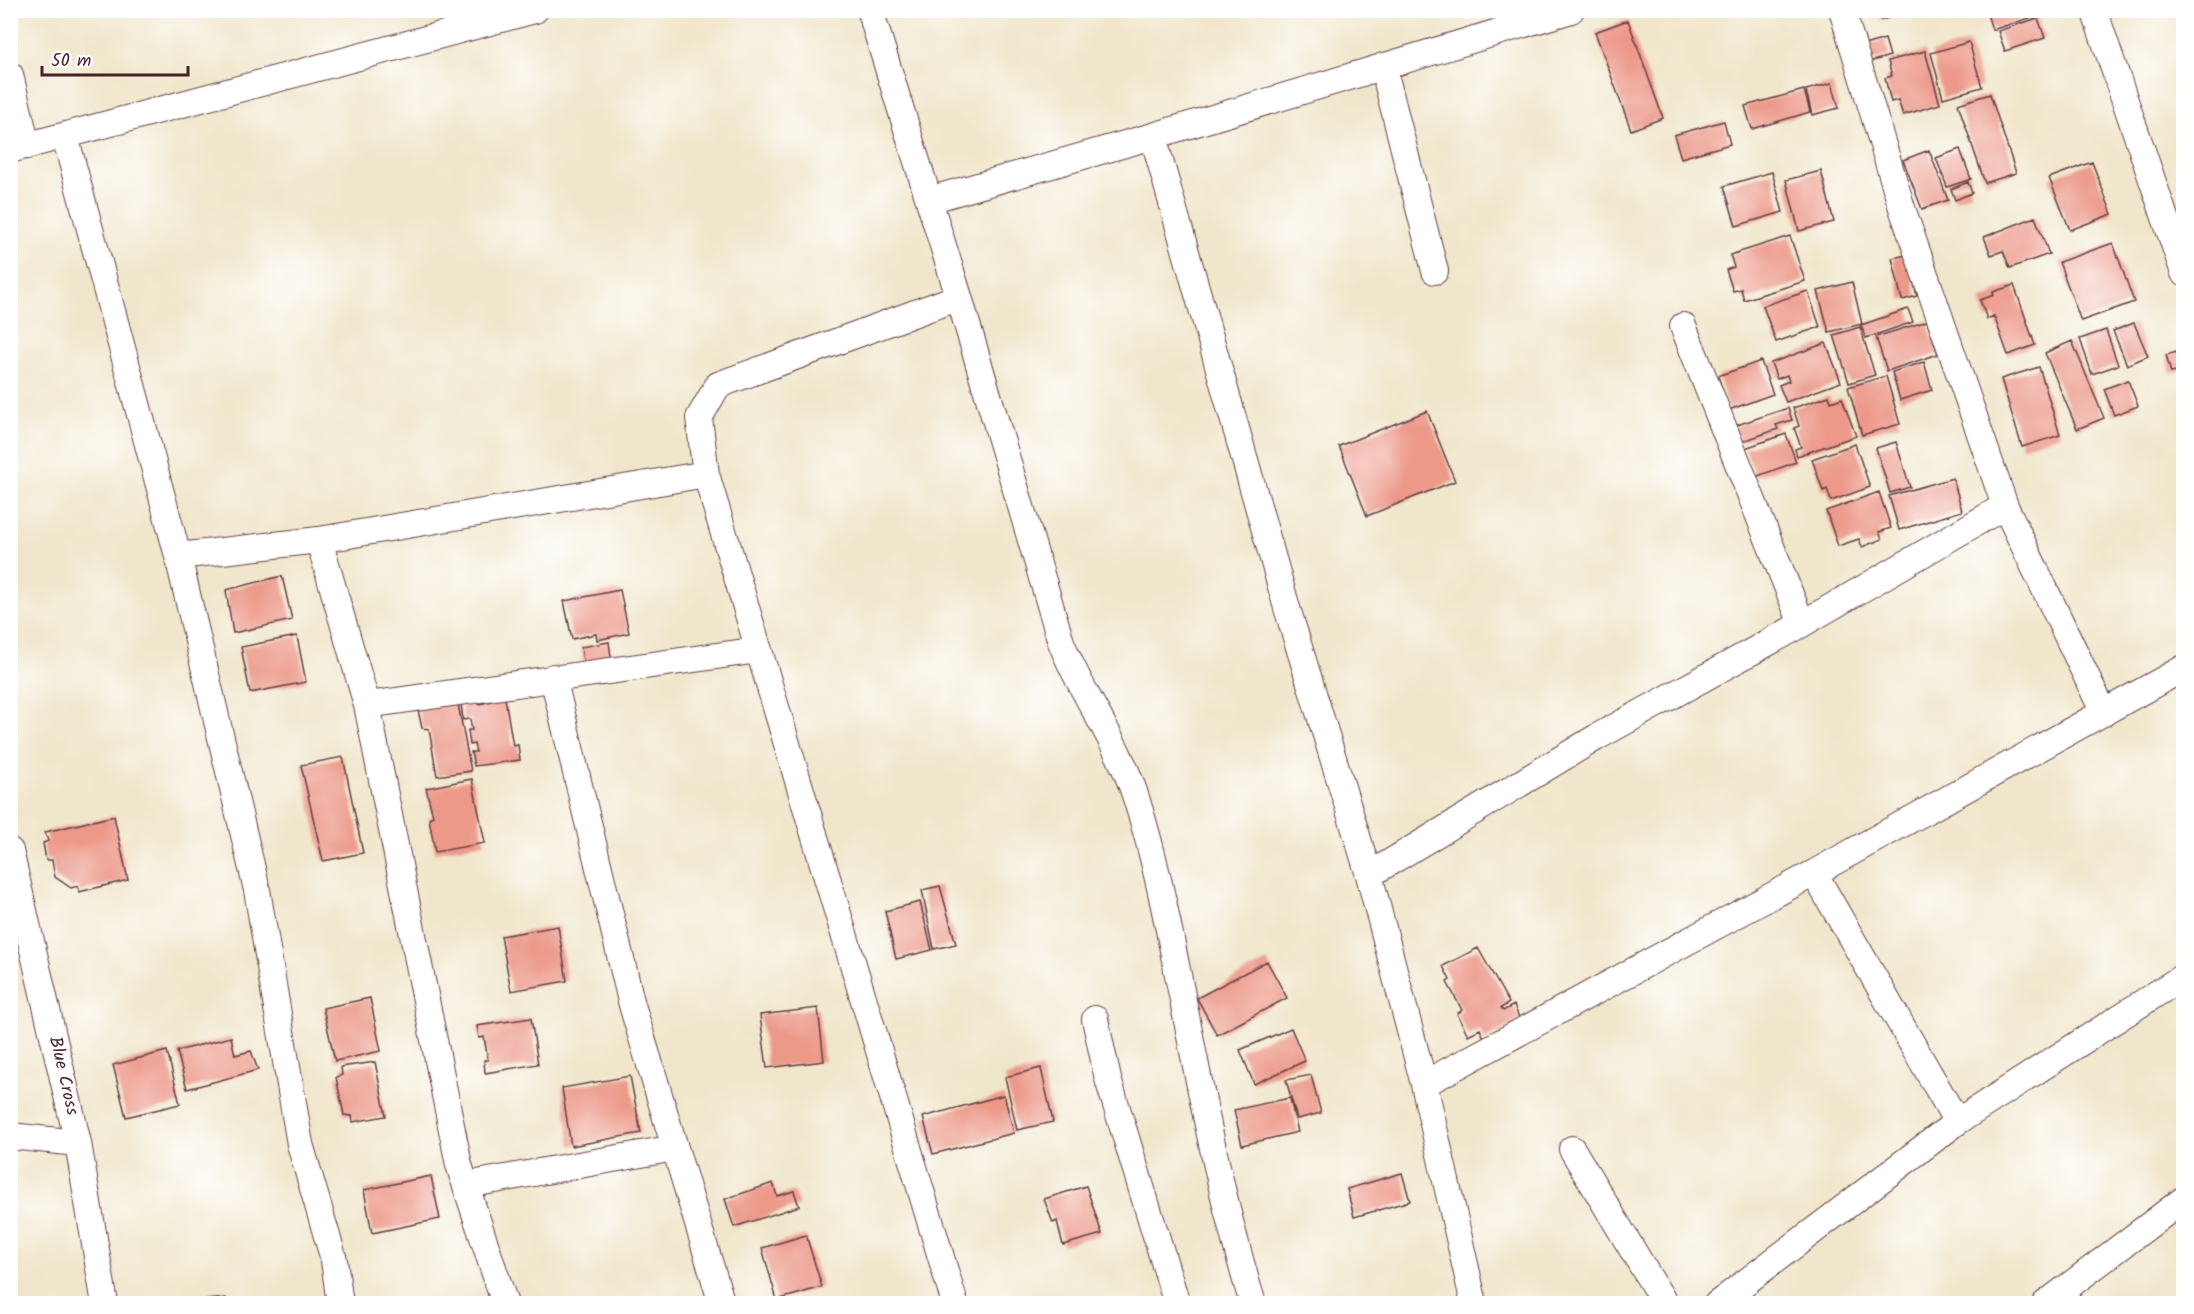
<svg xmlns="http://www.w3.org/2000/svg" width="2194" height="1314" font-family="Kalam,sans-serif">
<style>
.building{fill:#ec9989}
.lines{fill:none;stroke-linecap:round;stroke-linejoin:round}
.minor-casing{stroke:#633d43;stroke-width:28}
.minor{stroke:#fff;stroke-width:26}
.labels{text-anchor:middle;dominant-baseline:central;stroke-width:4.5;stroke-linejoin:round;paint-order:stroke}
.street-label{font-size:18px;fill:#4a1f2b;stroke:#fff}
</style>
<rect width="100%" height="100%" fill="#fff"/>
<filter id="ink" filterUnits="userSpaceOnUse"><feTurbulence type="fractalNoise" baseFrequency=".0167" numOctaves="2"/><feDisplacementMap in="SourceGraphic" scale="12" xChannelSelector="R" yChannelSelector="G"/><feConvolveMatrix kernelMatrix="1 2 1 2 8 2 1 2 1" color-interpolation-filters="sRGB"/></filter>
<filter id="wash" filterUnits="userSpaceOnUse"><feTurbulence type="fractalNoise" baseFrequency=".008" numOctaves="4" result="noise"/><feDisplacementMap in="SourceGraphic" scale="24" xChannelSelector="R" yChannelSelector="G"/><feGaussianBlur stdDeviation="1.35" result="paint"/><feColorMatrix in="noise" values="0 0 0 0 0 0 0 0 0 0 0 0 0 0 0 0 0 1.4 0 .05"/><feComposite in="paint" operator="in"/></filter>
<g filter="url(#wash)">
<rect width="100%" height="100%" fill="#f0e6cb"/>
<g id="blocks">
<!-- building -->
<path class="building" d="M1878 10H1912V11L1881 20Z
M1986 10H2035L2036 16 1992 30Z
M2038 18 2045 38 2005 51 1998 31Z
M1628 20 1663 118 1631 130 1595 32Z
M1885 39 1890 56 1869 62 1864 45Z
M1969 42 1982 87 1943 98 1931 53Z
M1925 51 1940 104 1903 115 1898 100 1891 102 1885 78 1892 76 1888 61Z
M1832 83 1839 108 1812 115 1806 90Z
M1804 90 1810 112 1752 129 1745 106Z
M1990 94 2016 173 1985 183 1958 104Z
M1724 121 1730 144 1681 158 1674 135Z
M1960 149 1971 179 1947 187 1936 158Z
M1929 150 1948 200 1922 209 1903 160Z
M2092 162 2112 214 2070 230 2049 178Z
M1821 171 1834 222 1799 231 1786 180Z
M1772 172 1783 212 1736 226 1724 186Z
M1968 182 1972 193 1955 200 1951 189Z
M2035 217 2049 254 2010 268 2003 251 1991 255 1984 237Z
M1790 236 1805 281 1744 300 1741 289 1733 291 1726 270 1734 267 1730 255Z
M2113 243 2134 302 2081 321 2059 262Z
M1907 255 1917 296 1902 300 1892 258Z
M1852 282 1862 324 1829 332 1818 291Z
M2014 285 2035 345 2008 355 1994 316 1987 319 1980 300 1994 295 1993 292Z
M1808 291 1820 327 1776 342 1763 306Z
M1908 309 1913 322 1866 338 1861 325Z
M1927 321 1938 354 1887 371 1876 337Z
M2134 323 2148 356 2127 365 2113 331Z
M1860 327 1875 375 1849 383 1834 335Z
M2106 330 2118 365 2092 374 2080 339Z
M2072 341 2104 418 2077 429 2045 353Z
M1826 343 1841 382 1786 402 1779 385 1789 381 1787 375 1777 379 1771 363Z
M2184 350V370L2171 373 2166 355Z
M1761 361 1773 394 1729 410 1718 376Z
M1924 362 1932 390 1900 400 1892 372Z
M2039 367 2060 435 2022 447 2001 379Z
M1886 376 1900 424 1862 435 1848 387Z
M2128 380 2138 406 2114 415 2104 389Z
M1829 396 1831 402 1842 398 1856 436 1797 456 1795 449 1801 447 1794 428 1799 426 1793 408Z
M1788 408 1792 420 1776 425 1778 429 1740 442 1734 426Z
M1427 411 1455 481 1367 516 1339 446Z
M1786 434 1796 462 1755 477 1745 448Z
M1896 442 1910 487 1890 493 1876 448Z
M1855 444 1870 487 1831 501 1827 489 1823 491 1812 459Z
M1953 478 1962 511 1899 530 1889 496Z
M1879 492 1891 528 1879 532 1882 539 1862 547 1859 539 1838 546 1826 511Z
M282 576 292 620 233 633 226 590Z
M620 590 629 633 597 640 596 634 572 639 564 601Z
M297 636 306 682 250 693 241 647Z
M609 642 612 664 584 668 581 647Z
M505 698 513 746 518 745 520 760 474 766 471 752H476L474 744 470 745 468 730H472L470 719 463 720 461 703 478 700 479 704Z
M457 699 471 771 437 776 429 729 422 728 417 706Z
M343 757 363 853 323 861 301 765Z
M472 779 485 843 435 852 429 818 433 816 426 788Z
M114 816 128 880 79 892 78 886 71 888 55 877 52 860H46L43 843 48 841 45 832Z
M940 886 956 944 934 949 922 890Z
M920 902 932 950 896 959 885 911Z
M558 926 567 981 511 991 501 936Z
M1478 948 1509 1003 1501 1008 1503 1011 1514 1005 1520 1020 1485 1040 1480 1029 1468 1035 1457 1014 1462 1010 1447 982 1450 980 1443 966Z
M1267 961 1287 998 1217 1035 1197 998Z
M370 998 381 1051 335 1061 323 1008Z
M818 1008 824 1061 767 1068 760 1015Z
M531 1018 538 1064 485 1073 484 1060H488L484 1037 479 1038 477 1026Z
M1291 1028 1305 1061 1254 1084 1240 1050Z
M231 1037 235 1055 251 1051 258 1070 187 1089 177 1051Z
M167 1051 180 1104 126 1117 113 1065Z
M375 1062 386 1116 353 1122 352 1116 344 1115 336 1077 342 1075 341 1067Z
M1041 1068 1053 1122 1017 1130 1005 1077Z
M1311 1075 1321 1113 1297 1119 1286 1080Z
M630 1076 641 1133 571 1146 562 1088Z
M1004 1095 1014 1133 933 1154 923 1117Z
M1290 1098 1298 1132 1242 1145 1234 1110Z
M1402 1173 1410 1201 1354 1217 1347 1189Z
M431 1176 440 1219 372 1233 364 1190Z
M773 1183 777 1196 794 1191 799 1206 734 1227 725 1199Z
M1086 1186 1102 1234 1063 1245 1057 1221 1053 1223 1044 1199Z
M806 1235 822 1287 777 1300 762 1248Z
M226 1298V1304H185V1302Z"/>
</g>
</g>
<g filter="url(#ink)">
<use href="#blocks" fill-opacity="0" stroke="#633d43" stroke-width="1.5"/>
<g class="lines">
<defs>
<path id="minor" d="M870 10 959 297 1061 642C1082 696 1120 744 1137 801 1157 864 1169 930 1182 995 1202 1098 1222 1203 1253 1304
M1842 10 1902 208 2005 506 2104 713
M2094 10 2184 273
M1383 66 1435 271
M10 75 27 146
M65 136 178 556 257 890 300 1144 334 1260 340 1304
M1153 136 1287 608 1369 875 1424 1084 1474 1304
M10 150 535 10
M929 200 1153 136 1571 10
M1683 326 1802 624
M319 540 367 705 459 1165 505 1304
M178 556 319 540 706 474
M553 677 632 1005 722 1304
M367 705 759 650
M10 851 78 1143 105 1304
M1814 873 1957 1122
M1369 875 1597 737 1802 624 2005 506
M1095 1019 1108 1079 1177 1304
M1424 1084 1814 873 2184 668
M10 1136 78 1143
M1572 1149 1665 1304
M466 1185 675 1148
M955 1304 706 474 699 418 718 385 959 297
M1717 1304 1957 1122 2184 976
M2045 1304 2184 1199"/>
</defs>
<!-- minor casing -->
<use href="#minor" class="minor-casing"/>
<!-- minor -->
<use href="#minor" class="minor"/>
</g>
</g>
<g class="labels">
<!-- street labels -->
<g class="street-label">
<text transform="translate(63 1076) rotate(77)">Blue Cross</text>
</g>
</g>
<!-- margin -->
<rect width="2194" height="1314" fill="none" stroke="#fff" stroke-width="36"/>
<!-- scale -->
<path d="M42 66v9h146v-9" fill="none" stroke="#4a1f2b" stroke-width="3"/>
<text x="51" y="66" font-size="18" fill="#4a1f2b" stroke="#ffffff" stroke-width="4.5" paint-order="stroke">50 m</text>
</svg>
